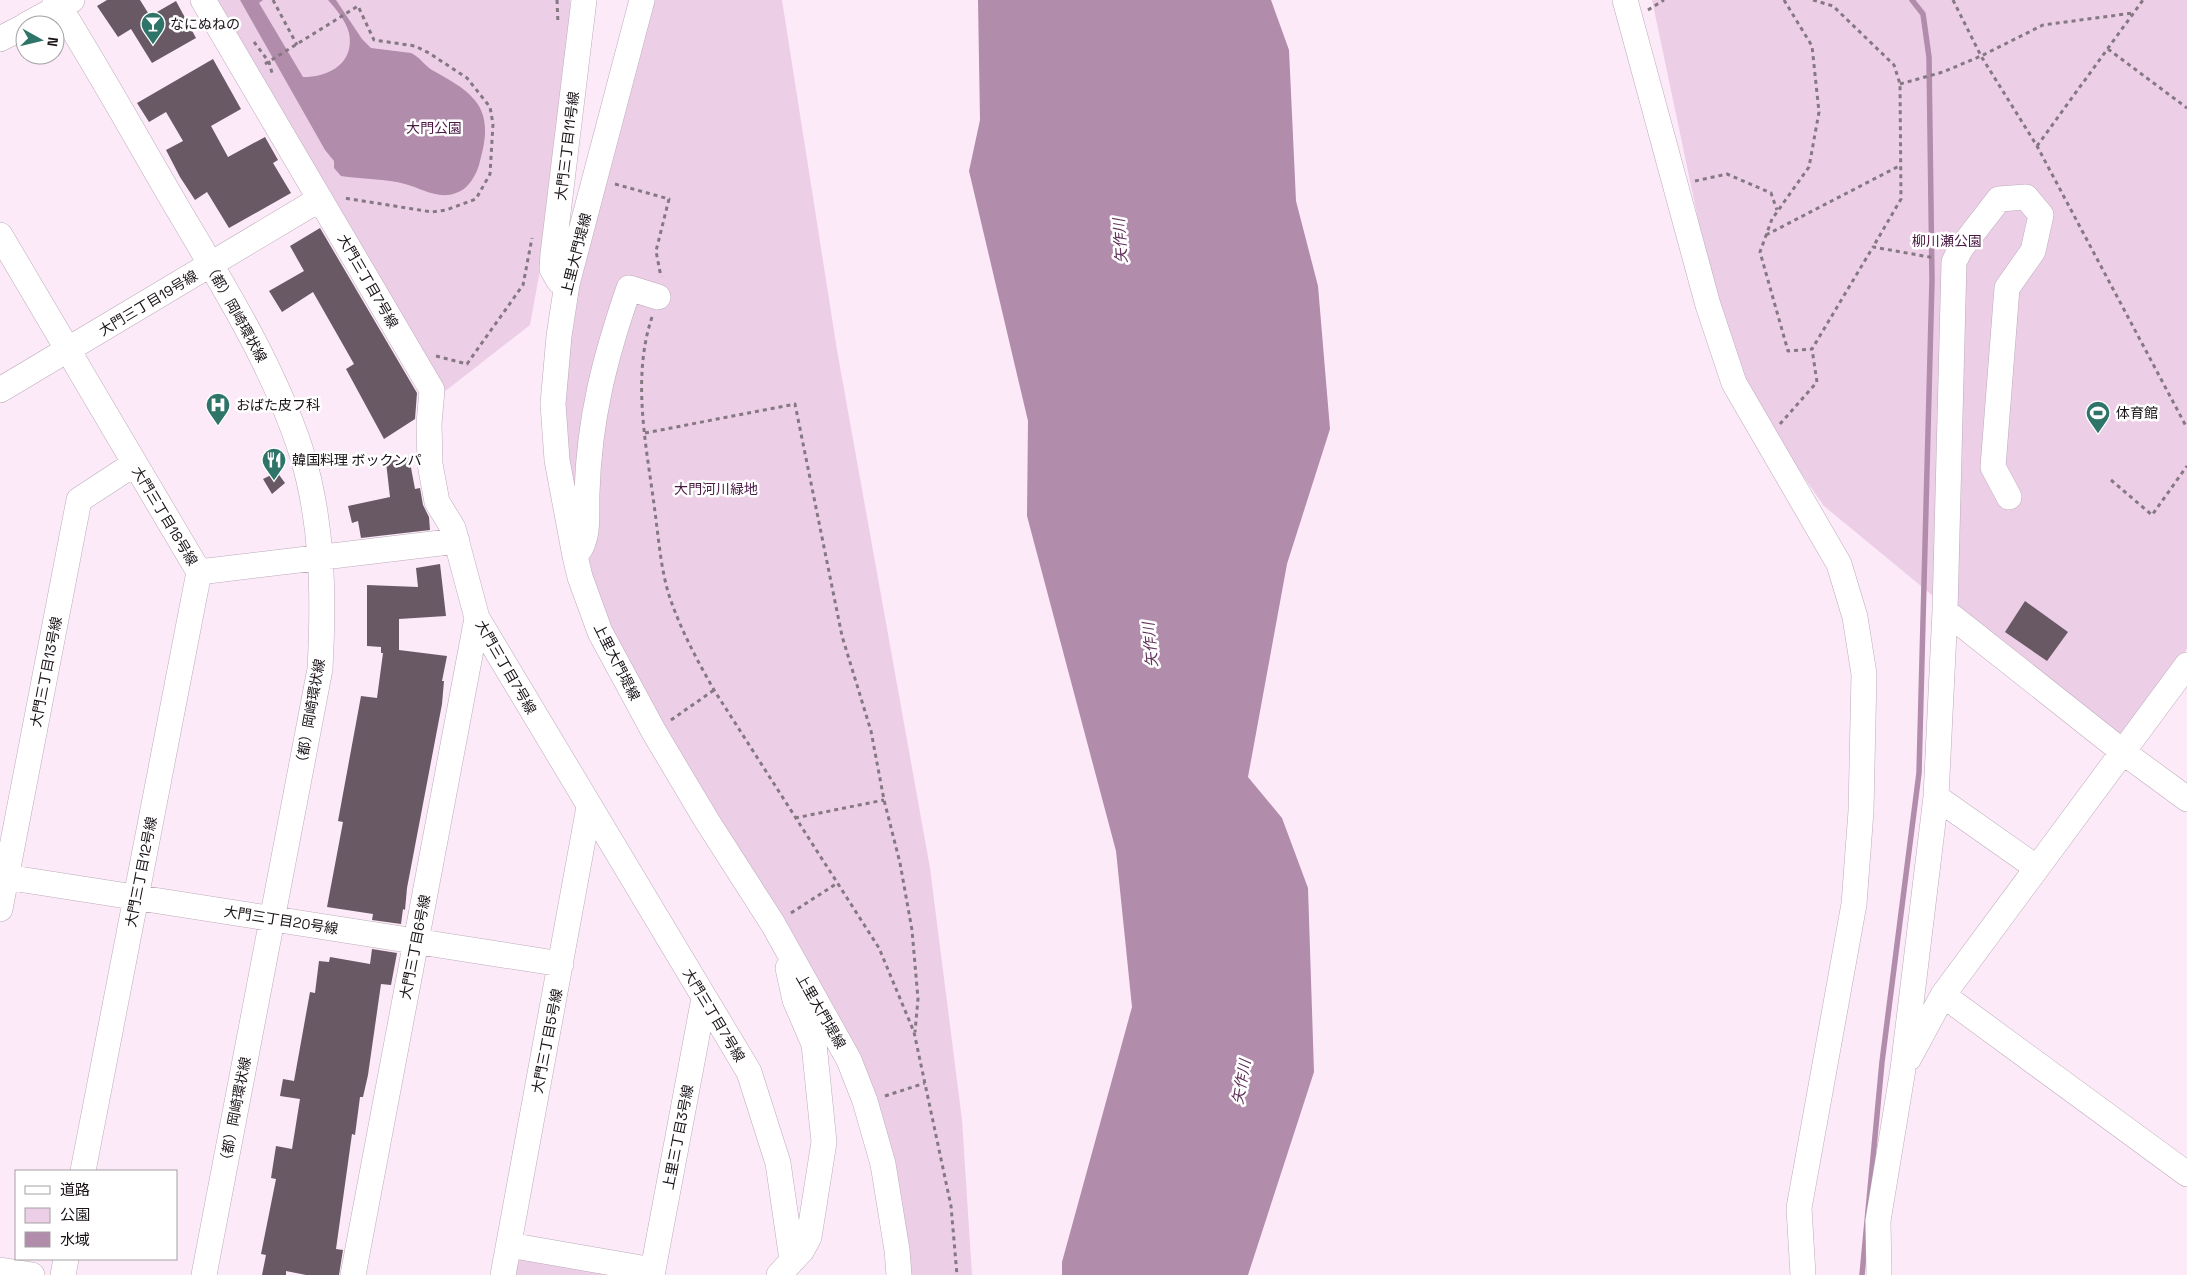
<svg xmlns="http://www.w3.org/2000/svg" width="2187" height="1275" font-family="'Space Grotesk','Noto Sans JP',sans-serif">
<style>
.green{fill:#edcee7}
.water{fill:#b18cab}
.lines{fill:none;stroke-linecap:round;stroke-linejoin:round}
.stream{stroke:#b18cab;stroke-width:5.5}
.building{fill:#685965}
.minor-casing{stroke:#bcabb9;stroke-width:26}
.path{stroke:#847882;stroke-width:3;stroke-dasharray:4 4;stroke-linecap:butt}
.minor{stroke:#fff;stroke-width:25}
.labels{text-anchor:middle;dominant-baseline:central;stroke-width:5;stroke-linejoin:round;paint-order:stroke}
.poi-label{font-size:14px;fill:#181217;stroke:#fff;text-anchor:start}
.park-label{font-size:14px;fill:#491a44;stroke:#fff}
.street-label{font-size:14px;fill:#181217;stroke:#fff}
.water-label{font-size:15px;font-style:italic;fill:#5f2e59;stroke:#fff}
</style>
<rect width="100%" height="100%" fill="#fceaf9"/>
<!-- green -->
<path class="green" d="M213 0H570L571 58 558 172 530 325 439 396Z
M647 0H782L837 350 930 868 962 1120 972 1275H907L889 1153 625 661 590 575 565 453 564 384 574 294Z
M1652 0H2187V649L2116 747 1824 506 1730 371Z
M515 1255 640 1275H511Z"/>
<!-- water -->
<path class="water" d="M240 0H263L259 3 303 77C329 77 355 63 349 33 346 21 336 9 328 0H336L362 39 371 48 411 53C420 57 424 65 432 70 476 94 495 108 480 161 477 174 469 189 456 193 438 200 421 188 405 184 388 179 359 179 341 176L334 168V161L325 150Z
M978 0H1271L1289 50 1296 201 1318 286 1330 429 1287 564 1248 777 1282 818 1308 888 1314 1072 1248 1275H1062V1262L1132 1007 1116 851 1027 516 1028 421 969 171 980 120Z"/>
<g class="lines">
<!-- stream -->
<path class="stream" d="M1862 1275 1882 1062 1919 773 1932 280 1929 57 1923 14 1912 0"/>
</g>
<!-- building -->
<path class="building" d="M107 0H140L150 16 176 1 196 38 152 63 131 29 118 37 97 6Z
M213 59 241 109 211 126 228 157 265 137 278 160 273 163 291 193 229 228 207 192 195 200 180 177 166 150 183 141 166 112 149 122 137 103Z
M320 228 417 393 415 419 384 439 346 369 354 364 313 292 282 312 269 291 304 271 290 246Z
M409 457 415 489 420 488 423 505 429 517 430 530 361 538 358 521 352 523 348 506 390 497 386 462Z
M277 472 285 483 272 494 263 479Z
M440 564 446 616 399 619V650L447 656 442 681H444L442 704 407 888 405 910 403 909 401 924 372 920 373 914 327 907 343 822 338 821 361 696 377 698 383 653H381V647L367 646V585L418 587 416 568Z
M2025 601 2068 632 2047 661 2005 632Z
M372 949 397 953 391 985 381 984 368 1075 363 1097H360L355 1135 352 1134 336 1249 343 1250 339 1275H306L286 1271V1275H262L266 1255 261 1254 276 1179 271 1178 276 1146 292 1149 300 1099 280 1096 283 1079 294 1081 310 992 315 993 319 961 329 962 330 957 370 964Z"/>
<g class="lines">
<defs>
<path id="minor" d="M55 0C98 68 137 139 178 209 224 287 273 365 301 451 323 522 324 596 320 669L204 1275
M203 0 432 390 429 424 430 464 437 502 453 528 477 618 749 1072 778 1163 792 1260
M642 0 567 284 559 336 553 404 557 460 575 556 580 577 600 632 654 732 707 821 773 924 849 1060 865 1101 883 1164 897 1250 899 1275
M1625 0 1708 305 1734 383 1839 564 1855 617 1864 674 1861 811 1854 904 1799 1208 1803 1275
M26 25 72 0
M0 39 25 26
M0 235 199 572
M567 284 559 281 552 269 553 254 584 0
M0 390 320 199
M578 552C590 536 586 512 587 493 589 419 605 357 629 288L658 297
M199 572 457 541
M1945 611 2123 752 2187 799
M1936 797 2037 868
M0 876 561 964
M0 909 79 500 134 464
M1943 995 2187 1174
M1909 1058 1943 995 2187 665
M83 1171 199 572
M509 1245 653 1270
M0 1270 32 1275
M63 1275 66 1259
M353 1275 477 618
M503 1275 589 807
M652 1275 704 998
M779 1275 802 1250 809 1237 824 1142 814 1044 795 1000 788 968
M1879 1275 1878 1221 1903 1069 1936 797 1945 611 1954 262 1961 248 1999 199 2026 197 2041 215 2033 251 2007 288 1993 467 2009 497"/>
</defs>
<!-- minor casing -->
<use href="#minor" class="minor-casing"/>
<!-- path -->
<path class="path" d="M273 0 297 45
M557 0 558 24
M1784 0 1812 46 1819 112 1809 167 1772 219 1760 252 1788 351 1812 349 1873 247 1935 258
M1813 0 1833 6 1894 65 1900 84 1901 199 1873 247
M1953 0 1981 56 2037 146 2187 428
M1648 10 1664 0
M254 42 269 62 272 73
M2108 49 2187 108
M265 64 358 6 374 40 415 46 429 53 467 78 490 107 493 124 490 174 476 199 446 210 432 212 344 198
M1900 84 1943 72 1981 56 2043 25 2133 13
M2037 146 2143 0
M1695 181 1727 174 1771 193 1777 210
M615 184 669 199 656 251 661 277
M1766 235 1901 165
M652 317C631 380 647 448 655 512 659 541 661 573 671 601 682 632 698 662 714 690L879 948 914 1032 951 1206 957 1275
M436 356 467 364 523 285 532 238
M1780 424 1817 382 1812 349
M645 433 795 404 842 636 871 731 884 800 900 863 912 930 918 999 915 1032
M2111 480 2152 515 2187 466
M671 720 714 690
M795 818 884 800
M791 913 836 884
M885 1096 925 1083"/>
<!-- minor -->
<use href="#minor" class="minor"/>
</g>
<!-- icons -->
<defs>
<symbol id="bar-pin" viewBox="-11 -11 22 30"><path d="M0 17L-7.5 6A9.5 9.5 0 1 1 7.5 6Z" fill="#2e7469" stroke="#fff"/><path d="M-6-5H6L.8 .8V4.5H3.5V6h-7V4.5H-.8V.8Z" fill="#fff"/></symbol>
<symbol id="hospital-pin" viewBox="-11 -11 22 30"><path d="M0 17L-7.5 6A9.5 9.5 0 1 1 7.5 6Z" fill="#2e7469" stroke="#fff"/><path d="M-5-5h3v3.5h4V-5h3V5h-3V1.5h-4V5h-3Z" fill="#fff"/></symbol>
<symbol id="stadium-pin" viewBox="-11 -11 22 30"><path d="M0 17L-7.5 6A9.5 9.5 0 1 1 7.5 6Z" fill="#2e7469" stroke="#fff"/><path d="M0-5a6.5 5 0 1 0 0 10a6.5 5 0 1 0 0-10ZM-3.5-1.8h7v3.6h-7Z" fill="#fff"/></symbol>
<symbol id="restaurant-pin" viewBox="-11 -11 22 30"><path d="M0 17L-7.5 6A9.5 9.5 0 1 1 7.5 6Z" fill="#2e7469" stroke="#fff"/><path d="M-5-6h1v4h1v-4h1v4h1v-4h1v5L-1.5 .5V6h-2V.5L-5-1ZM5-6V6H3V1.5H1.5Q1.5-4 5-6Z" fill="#fff"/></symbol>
</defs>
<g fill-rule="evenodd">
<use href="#bar-pin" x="139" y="10" width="28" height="38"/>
<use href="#hospital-pin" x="204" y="391" width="28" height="38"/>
<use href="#stadium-pin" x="2084" y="399" width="28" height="38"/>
<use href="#restaurant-pin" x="260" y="446" width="28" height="38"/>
</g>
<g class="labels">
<!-- poi labels -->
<g class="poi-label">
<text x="170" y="24">なにぬねの</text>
<text x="236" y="405">おばた皮フ科</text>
<text x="2116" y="413">体育館</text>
<text x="292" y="460">韓国料理 ボックンパ</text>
</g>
<!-- park labels -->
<g class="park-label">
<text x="434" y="128">大門公園</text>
<text x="1947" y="241">柳川瀬公園</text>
<text x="716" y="489">大門河川緑地</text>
</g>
<!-- street labels -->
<g class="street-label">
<text transform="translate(567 146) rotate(-83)">大門三丁目11号線</text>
<text transform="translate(576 254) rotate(-76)">上里大門堤線</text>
<text transform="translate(368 281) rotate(60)">大門三丁目7号線</text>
<text transform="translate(148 303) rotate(-31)">大門三丁目19号線</text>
<text transform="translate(236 312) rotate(61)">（都）岡崎環状線</text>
<text transform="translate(165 516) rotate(59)">大門三丁目18号線</text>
<text transform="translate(617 662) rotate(63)">上里大門堤線</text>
<text transform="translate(506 667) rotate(60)">大門三丁目7号線</text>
<text transform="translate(46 672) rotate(-79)">大門三丁目13号線</text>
<text transform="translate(310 714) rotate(-80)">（都）岡崎環状線</text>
<text transform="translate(141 872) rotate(-79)">大門三丁目12号線</text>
<text transform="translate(281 920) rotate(9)">大門三丁目20号線</text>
<text transform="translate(415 947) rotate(-79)">大門三丁目6号線</text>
<text transform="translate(821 1011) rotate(60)">上里大門堤線</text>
<text transform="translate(714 1015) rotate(59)">大門三丁目7号線</text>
<text transform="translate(547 1041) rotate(-79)">大門三丁目5号線</text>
<text transform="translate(235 1112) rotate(-79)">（都）岡崎環状線</text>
<text transform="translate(678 1137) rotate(-79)">上里三丁目3号線</text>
</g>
<!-- water labels -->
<g class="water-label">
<text transform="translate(1120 241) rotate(-94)">矢作川</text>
<text transform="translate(1150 645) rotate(-95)">矢作川</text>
<text transform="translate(1241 1082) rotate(-80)">矢作川</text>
</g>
</g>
<!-- legend -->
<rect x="15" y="1170" width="162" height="90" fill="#ffffff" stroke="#a3a0a2"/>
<rect x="25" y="1186" width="25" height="8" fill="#ffffff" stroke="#a3a0a2"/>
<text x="60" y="1195" font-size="15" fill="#181217">道路</text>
<rect x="25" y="1208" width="25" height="15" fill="#edcee7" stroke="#a3a0a2"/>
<text x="60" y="1220" font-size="15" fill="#181217">公園</text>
<rect x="25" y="1232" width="25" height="15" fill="#b18cab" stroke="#a3a0a2"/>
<text x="60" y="1245" font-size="15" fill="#181217">水域</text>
<!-- north arrow -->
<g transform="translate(40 40) rotate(98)"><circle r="24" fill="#ffffff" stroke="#a3a0a2"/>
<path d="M0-4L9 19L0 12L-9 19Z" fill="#2e7469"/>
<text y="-8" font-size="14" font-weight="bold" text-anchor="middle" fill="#181217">N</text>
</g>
</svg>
